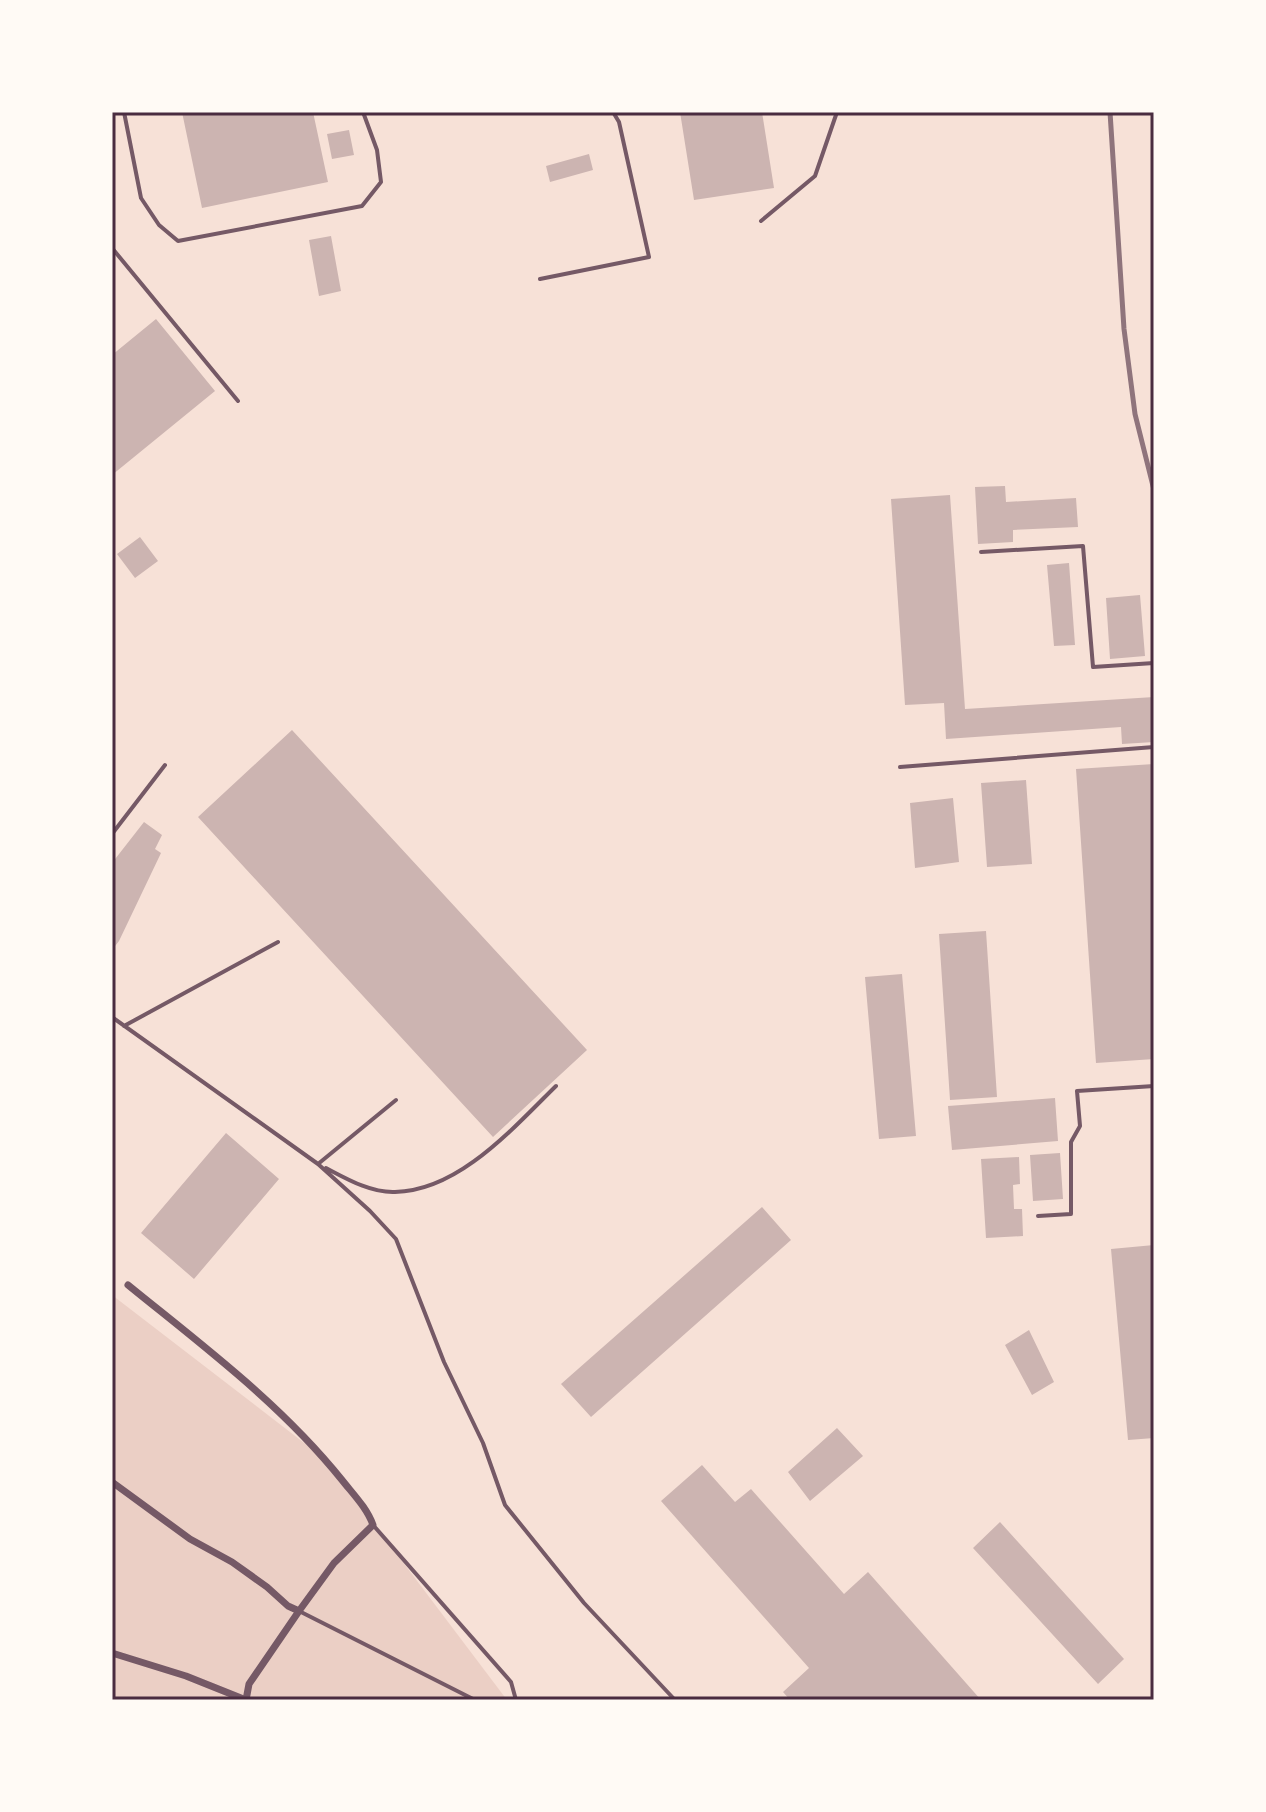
<svg xmlns="http://www.w3.org/2000/svg" width="1266" height="1812" font-family="Lato,sans-serif">
<style>
.green{fill:#ebcfc5}
.building{fill:#ccb4b1}
.lines{fill:none;stroke-linecap:round;stroke-linejoin:round}
.service{stroke:#755966;stroke-width:4}
.minor{stroke:#755966;stroke-width:7}
.rail{stroke:#8f747c;stroke-width:5}
.neatline{fill:none;stroke:#4a2c40;stroke-width:3}
</style>
<rect width="100%" height="100%" fill="#f7e1d7"/>
<!-- green -->
<path class="green" d="M112 1295 325 1459 507 1700H112Z"/>
<!-- building -->
<path class="building" d="M182 112H313L328 182 202 208Z
M680 112H762L774 188 694 200Z
M349 130 354 155 332 159 327 134Z
M589 154 593 170 550 182 546 166Z
M331 236 341 291 319 296 309 240Z
M156 319 215 391 112 475V355Z
M1005 486 1006 502 1076 498 1078 527 1013 530V542L978 544 975 487Z
M950 495 965 709 1154 697V742L1122 744 1121 727 946 739 944 703 905 705 891 499Z
M140 537 158 561 135 578 117 554Z
M1069 563 1075 645 1054 646 1047 565Z
M1140 595 1145 656 1110 659 1106 598Z
M292 730 587 1050 493 1137 198 817Z
M1154 764V1059L1096 1063 1076 769Z
M1026 780 1032 864 987 867 981 783Z
M953 798 959 862 915 868 910 803Z
M144 822 162 835 155 849 161 853 119 941 112 950V863Z
M986 931 997 1097 950 1100 939 934Z
M902 974 916 1136 879 1139 865 977Z
M1055 1098 1058 1141 952 1150 948 1106Z
M226 1133 279 1179 194 1279 141 1233Z
M1060 1153 1063 1199 1033 1201 1030 1155Z
M1019 1157 1020 1184 1013 1185 1014 1209H1022L1023 1236 986 1238 981 1159Z
M762 1207 791 1240 591 1417 561 1384Z
M1154 1245V1438L1128 1440 1111 1249Z
M1029 1330 1054 1382 1032 1395 1005 1345Z
M837 1428 863 1456 810 1501 788 1472Z
M702 1465 735 1502 751 1489 844 1594 868 1572 981 1700H790L783 1692 809 1668 661 1501Z
M1000 1522 1124 1659 1098 1684 973 1548Z"/>
<g class="lines">
<!-- service -->
<path class="service" d="M124 112 141 198 159 225 178 241 362 206 381 182 377 150 363 112
M761 221 815 176 837 112
M112 248 238 401
M540 279 649 257 619 122 613 112
M981 552 1083 546 1093 667 1154 663
M900 767 1154 747
M112 834 165 765
M112 1017 318 1164 370 1211 396 1239 444 1362 483 1443 505 1505 584 1603 675 1700
M124 1026 278 942
M318 1164 396 1100
M326 1168C347 1179 371 1193 395 1192 459 1191 514 1127 556 1086
M1038 1216 1071 1214V1142L1080 1126 1077 1091 1154 1086
M373 1525 511 1682 516 1700
M299 1611 475 1700"/>
<!-- minor -->
<path class="minor" d="M128 1285C203 1346 281 1404 342 1480 353 1494 367 1508 373 1525L334 1563 299 1611
M112 1482 190 1539 232 1562 267 1587 288 1606 299 1611 249 1684 246 1700 186 1676 112 1653"/>
<!-- rail -->
<path class="rail" d="M1110 112 1124 329 1135 414 1154 490"/>
</g>
<!-- border -->
<rect width="1266" height="1812" fill="none" stroke="#fffaf5" stroke-width="228"/>
<rect x="114" y="114" width="1038" height="1584" class="neatline"/>
</svg>
